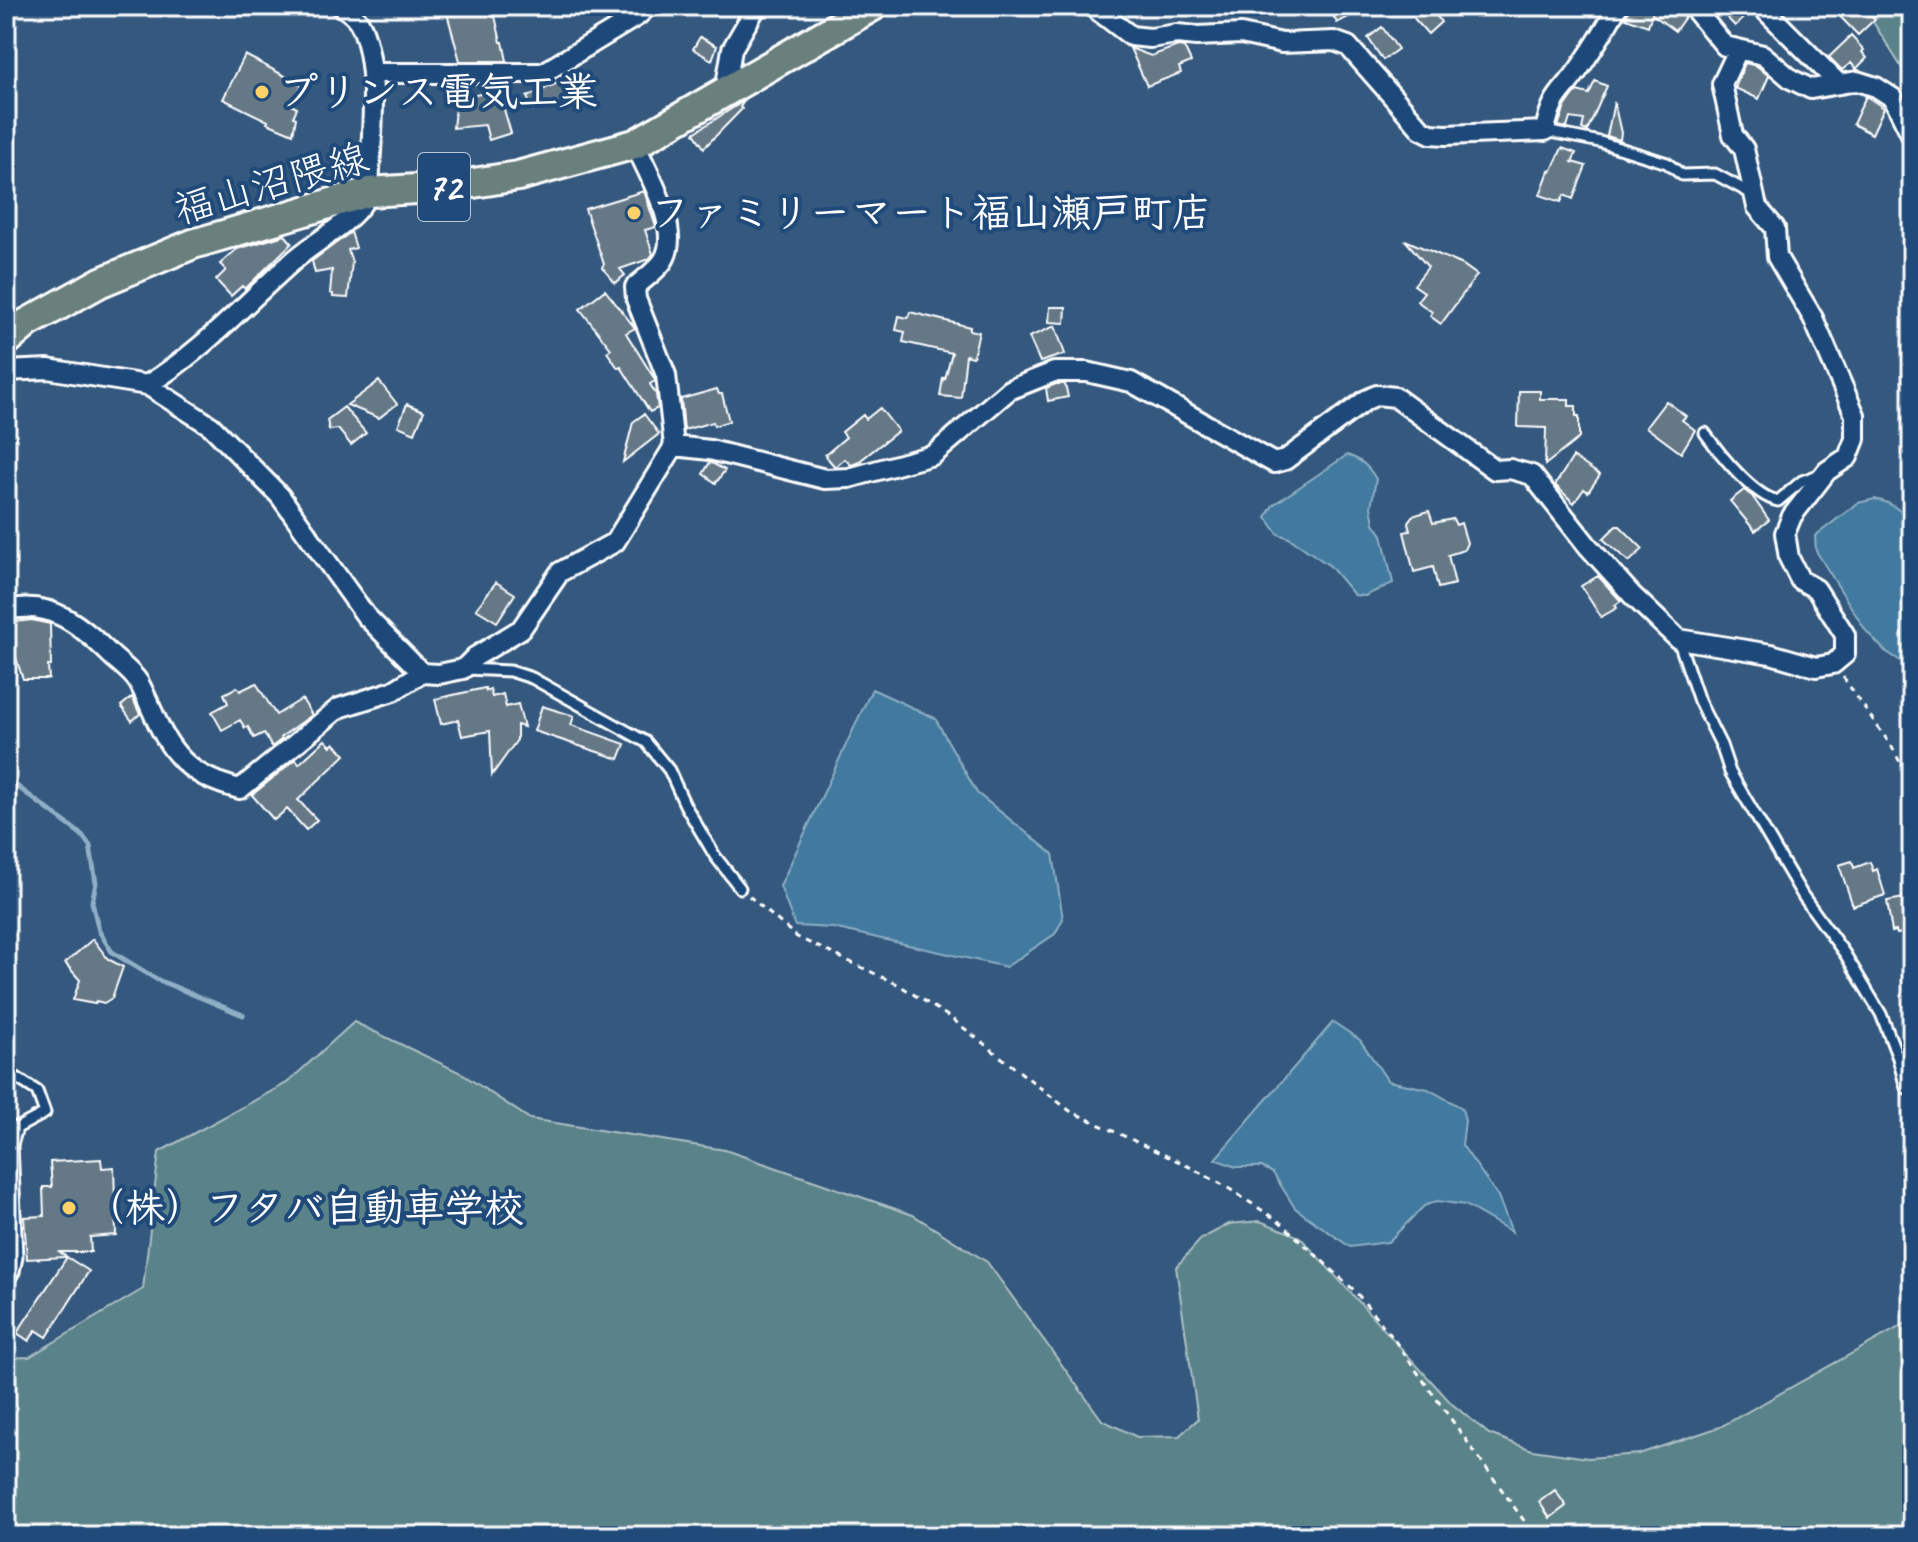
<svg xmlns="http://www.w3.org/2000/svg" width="1918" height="1542" font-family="Caveat,'Klee One',sans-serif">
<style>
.green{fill:#5a8289;stroke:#acc0c4;stroke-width:2}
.water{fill:#437a9f;stroke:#8eafc5;stroke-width:2}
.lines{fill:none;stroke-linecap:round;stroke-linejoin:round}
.stream{stroke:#8eafc5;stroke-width:5}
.building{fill:#657886;stroke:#fff;stroke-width:2}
.service-casing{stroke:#fff;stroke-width:15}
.minor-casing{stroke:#fff;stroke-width:24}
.primary-casing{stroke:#fff;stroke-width:34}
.path{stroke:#fff;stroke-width:3;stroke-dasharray:6 6;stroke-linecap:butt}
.service{stroke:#1f4a7a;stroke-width:9}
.minor{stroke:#1f4a7a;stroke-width:18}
.primary{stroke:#6a807d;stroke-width:28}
.poi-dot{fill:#ffd166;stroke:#1f4a7a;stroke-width:3}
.labels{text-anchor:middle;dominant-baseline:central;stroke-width:8;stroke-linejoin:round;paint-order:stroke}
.shield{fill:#1f4a7a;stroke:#bcc9d7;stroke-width:2}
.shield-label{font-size:38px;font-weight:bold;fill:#fff}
.poi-label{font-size:40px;font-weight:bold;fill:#fff;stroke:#1f4a7a;text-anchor:start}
.street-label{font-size:40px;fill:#fff;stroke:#1f4a7a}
</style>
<rect width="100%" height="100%" fill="#34587e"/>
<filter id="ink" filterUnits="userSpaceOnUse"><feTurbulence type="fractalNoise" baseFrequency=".0125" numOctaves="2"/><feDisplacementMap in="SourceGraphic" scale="16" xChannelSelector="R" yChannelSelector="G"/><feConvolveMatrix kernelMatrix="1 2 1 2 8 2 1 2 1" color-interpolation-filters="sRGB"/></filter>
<g filter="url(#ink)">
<!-- green -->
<path class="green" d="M1863 6H1912V84Z
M354 1022 459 1072 530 1119 725 1150 913 1215 987 1262 1102 1420 1137 1437 1179 1436 1198 1419 1176 1267 1201 1239 1229 1224 1260 1221 1300 1237 1452 1404 1489 1434 1532 1450 1588 1458 1639 1454 1720 1427 1912 1320V1536H6V1358L29 1357 143 1289 159 1152 287 1083Z"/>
<!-- water -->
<path class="water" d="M1347 455C1362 460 1368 466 1376 479L1371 507 1374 523 1382 535 1393 583 1365 596 1354 595 1330 566 1289 538 1278 534 1266 517 1273 505Z
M1875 499C1893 503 1903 511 1912 527V668L1885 651 1866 631 1816 551 1815 536 1858 503Z
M872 689 935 718 977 793 1053 854 1063 919 1055 934 1006 967 833 928 795 926 780 886Z
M1333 1022 1360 1040 1388 1081 1428 1089 1462 1108 1465 1121 1462 1145 1498 1196 1512 1232 1465 1205 1437 1201 1424 1206 1388 1242 1350 1247 1295 1208 1273 1173 1262 1167H1236L1215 1159Z"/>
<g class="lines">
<!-- stream -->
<path class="stream" d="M6 778 82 835 90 846 96 883 92 902 99 931 112 952 158 980 243 1015"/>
</g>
<!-- building -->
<path class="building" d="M445 6H489L492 17 495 16 501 42H503L507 61H460Z
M1328 6H1369L1337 23Z
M1403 6H1430L1441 22 1428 34Z
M1630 6H1680L1685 17 1675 31 1652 14 1648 26 1626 18Z
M1716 6H1749L1751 12 1735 26Z
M1830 6H1881L1871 15 1875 19 1858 35Z
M1382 27 1398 49 1383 60 1368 38Z
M1851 36 1864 50 1862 52 1867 58 1856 69 1851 63 1842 70 1829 57Z
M700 37 717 46 712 60 693 49Z
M1178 46 1184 47 1191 62 1179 67 1181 73 1147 86 1130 48 1151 56Z
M245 55 302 85 291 105 297 108 293 117 296 118 293 134 267 123 268 121 223 99Z
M1745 63 1757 66 1769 76 1759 99 1735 88Z
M566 79 573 96 553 105 551 102 533 110 527 97Z
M1595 81 1607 86 1587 131 1582 129 1584 120 1570 118 1567 128 1558 126 1565 107 1572 97 1577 91 1589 94Z
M512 90 514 104 503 106 511 133 489 140 485 125 453 128 456 100 488 92V94Z
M1866 96 1884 108 1872 134 1853 124Z
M745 100 740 107 742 109 704 148 694 133Z
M1614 102 1621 133 1620 140 1607 136Z
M1562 148 1576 153 1572 162 1586 166 1573 199 1564 195 1561 202 1540 195 1549 171 1551 172Z
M644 191 656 227 645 230 653 254 649 259 620 269 625 275 615 283 602 267 604 264 585 209Z
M351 232 356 248 348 250 352 262 348 298 333 297V294L330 293 332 270 315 273 312 261Z
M285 235 292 243 245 289 242 286 231 296 216 280 226 270 220 264 237 249Z
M1405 240 1463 265 1477 275 1441 324 1430 316 1432 312 1417 301 1424 292 1414 285 1428 267Z
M605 290 635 328 626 333 654 378 655 381 650 384 656 394 658 408 650 412 621 367 618 368 607 352 611 349 580 309Z
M1050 307H1066L1065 323 1049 322Z
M910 312 970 327 969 330 979 332 973 357 966 355 961 398 940 396 943 378 945 379 952 353 903 342 905 332 896 330 899 316 908 318Z
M1055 326 1065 354 1040 362 1029 337Z
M379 381 397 404 379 418 347 405Z
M1056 384H1065L1068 397 1048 401 1046 388Z
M717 389 719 394H722L729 421 714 426 713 422 684 430 681 399Z
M1519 391H1540V399H1569V406H1576V416H1579V438L1545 465 1546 428 1518 427Z
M1666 401 1686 416 1682 420 1695 430 1681 453 1646 427Z
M407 404 424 411 415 433 398 426Z
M344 407 366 433 351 445 338 429 329 430 327 420Z
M880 408 898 431 857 463 851 465 845 459 835 467 825 455 846 437 842 432 863 415 866 419Z
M644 414 659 434 623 462 633 422Z
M1573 457 1600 475 1588 492 1584 489 1574 503 1555 485Z
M710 462 725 470 716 483 703 474Z
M1744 490 1752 496 1769 520 1755 531 1730 501Z
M1429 511 1433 523 1453 519 1456 525 1461 523 1467 543 1464 550 1448 555 1455 584 1438 588 1433 567 1414 572 1404 532 1410 531 1408 523 1412 516Z
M1616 526H1620L1643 549 1629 562 1603 539Z
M1598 576 1621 601 1615 605 1617 608 1601 617 1581 586Z
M496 582 515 594 497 622 476 609Z
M32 620 50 624 51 666H48L49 679H23L13 649 6 650V623Z
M256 683 276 715 302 699 312 715 281 737 282 739 272 747 264 733 254 738 248 727 245 728 240 720 222 730 212 712 228 703 224 694 237 687 240 691Z
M485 688 486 691 490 689 492 697 503 694 506 707 518 704 524 727 517 725V740L492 775 490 731 462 736 458 720 441 724 435 699Z
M132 697 140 714 132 721 121 706Z
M542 706 574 716 571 725 625 744 619 759 534 731Z
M325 740 331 746 334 743 345 755 298 800 317 820 306 830 287 809 274 820 252 795 296 759 299 764Z
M1852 861 1854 868 1870 862 1873 871 1877 869 1885 895 1853 906 1839 865Z
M1910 897 1912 931 1897 934 1896 931 1892 932 1887 901Z
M93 939 108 959 123 967 112 998 104 1003 96 1001 95 1004 73 1000 80 980 65 963Z
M101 1159 102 1168 114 1167 116 1235 90 1237 91 1252H60L67 1257 27 1259 24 1217 44 1216 43 1187H52L50 1162Z
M67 1257 89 1271 47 1337 36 1330 29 1341 17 1333Z
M1555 1490 1566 1506 1550 1518 1539 1502Z"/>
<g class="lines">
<defs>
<path id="service" d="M1545 131 1600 142 1667 163 1682 175 1715 174 1752 194
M1705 433C1720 454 1753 496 1778 501L1802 481 1821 474
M1678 639 1699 701 1721 745 1730 772 1803 896 1845 954 1881 1014 1898 1058 1906 1088
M466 669 510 671 532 678 646 742 669 770 685 805 715 856 740 888
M6 794 8 795
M6 1071 37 1091 45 1113 17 1128
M6 1125 17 1128 12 1145 17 1257 14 1272 6 1284"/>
<path id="minor" d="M1092 6 1131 36 1150 38 1177 34 1197 36 1241 34 1282 43 1334 41 1348 46 1421 129 1431 134 1446 135 1545 131C1552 93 1562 95 1581 66 1594 47 1607 26 1618 6
M1692 6 1725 46 1763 55 1791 79 1811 89 1857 81 1876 87 1893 98 1912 136
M1761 6 1839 84
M372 73H543L637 16 648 6
M725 91 732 49 757 6
M635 144C648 174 683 231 663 261 656 271 644 279 635 287L636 299 666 375 674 446 710 450 825 479 849 478 933 455 1009 390 1054 372H1087L1131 382 1274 463 1285 460 1366 400 1377 395 1395 397 1495 470 1510 469 1532 475 1587 545 1632 595 1678 639 1771 654 1816 667 1833 664 1845 654V635L1816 589 1800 580 1789 558 1785 533 1792 516 1827 471 1848 457 1855 439V415L1813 318 1777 257 1775 228 1757 207 1744 149 1733 135 1722 84 1738 50
M6 371 48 369 147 385 211 426 280 496 366 616 422 673
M147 385C202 352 244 304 292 262 316 240 356 222 369 192 370 143 381 75 362 28 358 18 350 11 341 6
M6 610C53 599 82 627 113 657 122 665 133 673 139 683 152 707 159 733 177 754 193 774 216 783 240 789L339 708 393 691 422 673 439 674 463 669 475 657 521 629 560 572 615 542 674 446"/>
<path id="primary" d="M6 341 27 323 101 282 193 244 369 192 448 187 518 176 635 144 873 6"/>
</defs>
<!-- service casing -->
<use href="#service" class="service-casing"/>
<!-- minor casing -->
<use href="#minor" class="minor-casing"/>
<!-- primary casing -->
<use href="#primary" class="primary-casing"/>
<!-- path -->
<path class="path" d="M1843 677 1892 747 1912 785
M749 896 797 937 899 985 951 1018 1070 1111 1184 1164 1225 1186 1280 1222 1355 1291 1390 1334 1535 1536
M1909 1100 1912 1112"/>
<!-- service -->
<use href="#service" class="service"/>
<!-- minor -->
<use href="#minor" class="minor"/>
<!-- primary -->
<use href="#primary" class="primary"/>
</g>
</g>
<!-- markers -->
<g class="poi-dot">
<circle cx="262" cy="92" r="8"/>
<circle cx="634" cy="213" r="8"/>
<circle cx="69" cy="1208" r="8"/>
</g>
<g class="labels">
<!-- shield labels -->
<rect class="shield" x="418" y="153" width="52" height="68" rx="6"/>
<g class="shield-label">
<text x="444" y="187">72</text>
</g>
<!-- poi labels -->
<g class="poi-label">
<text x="278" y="92">プリンス電気工業</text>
<text x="650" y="213">ファミリーマート福山瀬戸町店</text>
<text x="85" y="1208">（株）フタバ自動車学校</text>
</g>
<!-- street labels -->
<g class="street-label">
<text transform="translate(271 184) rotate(-16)">福山沼隈線</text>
</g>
</g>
<!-- margin -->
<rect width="1918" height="1542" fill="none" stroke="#1f4a7a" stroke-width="32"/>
<rect x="16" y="16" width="1886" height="1510" fill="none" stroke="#fff" stroke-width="3" filter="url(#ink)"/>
</svg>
